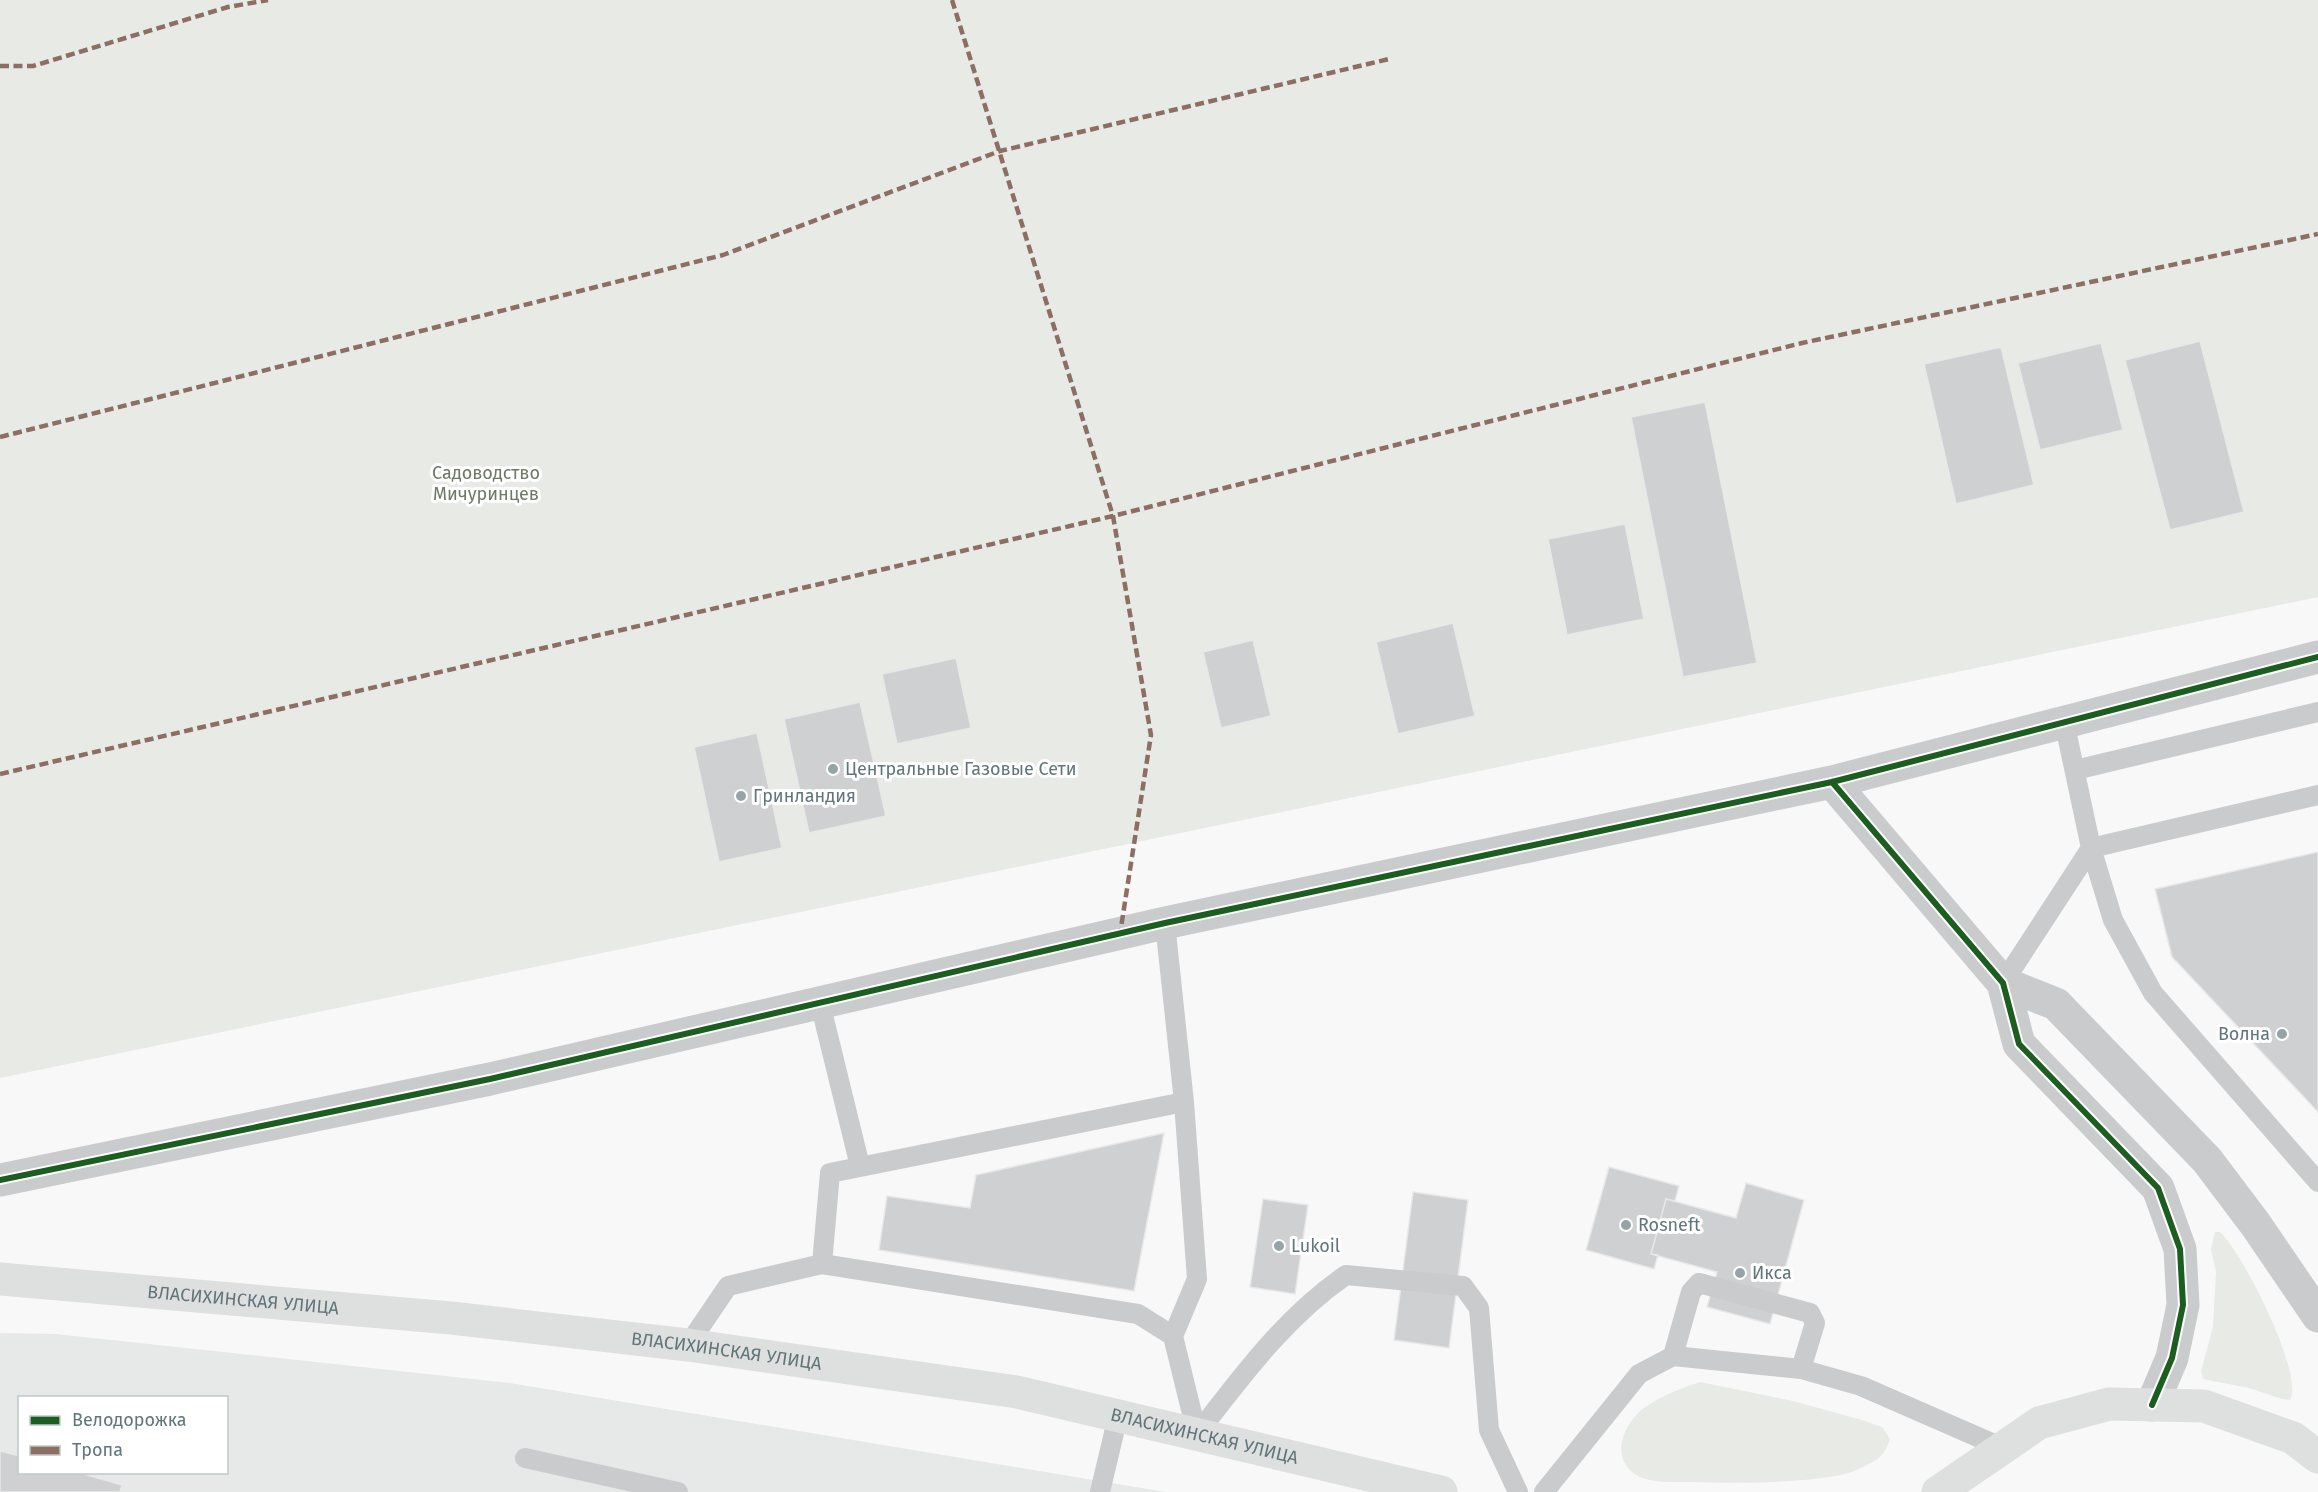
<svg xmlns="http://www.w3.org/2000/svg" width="2318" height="1492" font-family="'Fira Sans',sans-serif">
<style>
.built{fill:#e7e9e9;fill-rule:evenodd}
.green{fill:#e8eae5}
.building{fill:#ced0d1;stroke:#e8e8e8;stroke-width:1.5}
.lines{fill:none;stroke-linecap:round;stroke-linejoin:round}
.lane{stroke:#c9cbcc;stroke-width:20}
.street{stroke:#c9cbcc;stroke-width:33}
.highway{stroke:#dedfdf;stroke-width:33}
.quiet{stroke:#8d6e63;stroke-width:4.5;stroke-dasharray:9 4.5;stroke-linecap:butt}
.cycleway-casing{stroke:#fff;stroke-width:10}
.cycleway{stroke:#1b5e20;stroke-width:6}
.poi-dot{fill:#95a4a7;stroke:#fff;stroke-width:2}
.labels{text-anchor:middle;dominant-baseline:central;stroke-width:6;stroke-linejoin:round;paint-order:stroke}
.park-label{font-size:18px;fill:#6d7964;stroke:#fff}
.poi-label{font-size:18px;fill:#60767b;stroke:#fff;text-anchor:start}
.street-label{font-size:18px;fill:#60767b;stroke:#fff}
</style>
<rect width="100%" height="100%" fill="#f8f8f8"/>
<!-- built -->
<path class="built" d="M0 1333 56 1334 510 1383 1166 1492H0ZM20 1398H226V1472H20Z"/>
<!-- green -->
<path class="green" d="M0 0H2318V597L0 1078Z
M2215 1232H2220C2242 1251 2305 1376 2290 1400L2282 1399 2249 1388 2203 1379 2201 1371 2213 1327 2216 1272 2211 1249Z
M1700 1382 1793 1401 1862 1420 1882 1427 1890 1439C1886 1451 1882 1457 1871 1463 1862 1468 1850 1473 1841 1475 1792 1484 1739 1483 1690 1482 1674 1482 1654 1483 1640 1477 1606 1460 1624 1419 1650 1404 1665 1394 1683 1388 1700 1382Z"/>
<!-- building -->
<path class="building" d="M2200 341 2244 512 2170 530 2125 360Z
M2101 343 2123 430 2040 450 2018 363Z
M2001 347 2034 485 1956 504 1924 364Z
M1705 402 1757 663 1683 677 1631 417Z
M1625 524 1644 619 1567 635 1548 539Z
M1453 623 1475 716 1398 734 1376 642Z
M1253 640 1271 716 1221 728 1203 652Z
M956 658 971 728 897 744 882 674Z
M860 702 886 816 809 833 784 719Z
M757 733 782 848 719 862 694 747Z
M2318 852V1112L2172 957 2155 889Z
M1164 1133 1134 1291 879 1250 887 1196 970 1208 976 1175Z
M1609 1167 1679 1186 1675 1201 1666 1199 1651 1254 1658 1255 1654 1269 1586 1250Z
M1746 1183 1804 1200 1770 1324 1707 1307 1717 1272 1651 1254 1666 1199 1736 1218Z
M1413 1192 1468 1200 1449 1348 1394 1340Z
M1263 1199 1308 1205 1295 1294 1250 1287Z
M0 1451 20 1456V1472H77L122 1485 120 1492H0Z"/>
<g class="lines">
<!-- lane -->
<path class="lane" d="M2064 721 2091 848 2113 920 2153 993 2318 1182
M2075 770 2318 712
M1165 923 1184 1102 1197 1279 1173 1336 1197 1434
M2003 983 2091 848 2318 795
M820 1003 860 1166
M822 1264 830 1173 1184 1102
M688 1345 728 1286 822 1264 1138 1314 1173 1336
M1673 1356 1691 1292 1699 1283 1810 1313 1815 1323 1801 1369
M1197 1434C1242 1376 1285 1317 1346 1275L1463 1286 1479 1308 1489 1430 1518 1492
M525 1458 678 1492
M1100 1492 1118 1416
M1544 1492 1639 1374 1673 1356 1801 1369 1861 1386 2003 1448"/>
<!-- street -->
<path class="street" d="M1832 782 2003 983 2019 1044 2158 1188 2180 1249 2183 1305 2172 1358 2152 1405
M2003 983 2056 1004 2207 1160 2256 1225 2318 1316
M0 1180 490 1079 1165 923 1832 782 2318 657"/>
<!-- highway -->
<g class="highway">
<path id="s1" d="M0 1279 451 1318 688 1345 1017 1392 1441 1492"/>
<path d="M1938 1492 2039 1423 2109 1404 2204 1406 2293 1438 2318 1457"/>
</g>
<!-- quiet -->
<path class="quiet" d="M952 0 1113 516 1151 735 1120 934
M0 66H33L228 7 268 0
M0 437 723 255 1000 151 1389 59
M0 774 1113 516 1802 343 2318 234"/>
<defs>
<path id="cycleway" d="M1832 782 2003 983 2019 1044 2158 1188 2180 1249 2183 1305 2172 1358 2152 1405
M0 1180 490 1079 1165 923 1832 782 2318 657"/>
</defs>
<!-- cycleway casing -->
<use href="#cycleway" class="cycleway-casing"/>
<!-- cycleway -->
<use href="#cycleway" class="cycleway"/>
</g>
<!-- markers -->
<g class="poi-dot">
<circle cx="833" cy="769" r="6"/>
<circle cx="741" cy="796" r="6"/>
<circle cx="2282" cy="1034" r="6"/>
<circle cx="1626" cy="1225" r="6"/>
<circle cx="1279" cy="1246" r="6"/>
<circle cx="1740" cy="1273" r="6"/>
</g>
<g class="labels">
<!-- park labels -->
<g class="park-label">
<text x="486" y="473">Садоводство<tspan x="486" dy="21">Мичуринцев</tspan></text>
</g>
<!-- poi labels -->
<g class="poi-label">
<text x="845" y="769">Центральные Газовые Сети</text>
<text x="753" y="796">Гринландия</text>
<text x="2270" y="1034" text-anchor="end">Волна</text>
<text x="1638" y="1225">Rosneft</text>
<text x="1291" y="1246">Lukoil</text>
<text x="1752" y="1273">Икса</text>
</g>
<!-- street labels -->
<g class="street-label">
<text stroke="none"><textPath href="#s1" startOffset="244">ВЛАСИХИНСКАЯ УЛИЦА</textPath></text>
<text stroke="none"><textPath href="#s1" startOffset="730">ВЛАСИХИНСКАЯ УЛИЦА</textPath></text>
<text stroke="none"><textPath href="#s1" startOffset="1216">ВЛАСИХИНСКАЯ УЛИЦА</textPath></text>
</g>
</g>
<!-- legend -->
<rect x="18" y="1396" width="210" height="78" fill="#ffffff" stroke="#bfc8ca" stroke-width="1.5"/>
<rect x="30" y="1416" width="30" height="9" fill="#1b5e20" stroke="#bfc8ca" stroke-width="1.5"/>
<text x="72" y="1426" font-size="18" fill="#60767b">Велодорожка</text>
<rect x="30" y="1446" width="30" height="9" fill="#8d6e63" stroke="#bfc8ca" stroke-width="1.5"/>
<text x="72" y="1456" font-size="18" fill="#60767b">Тропа</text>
</svg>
